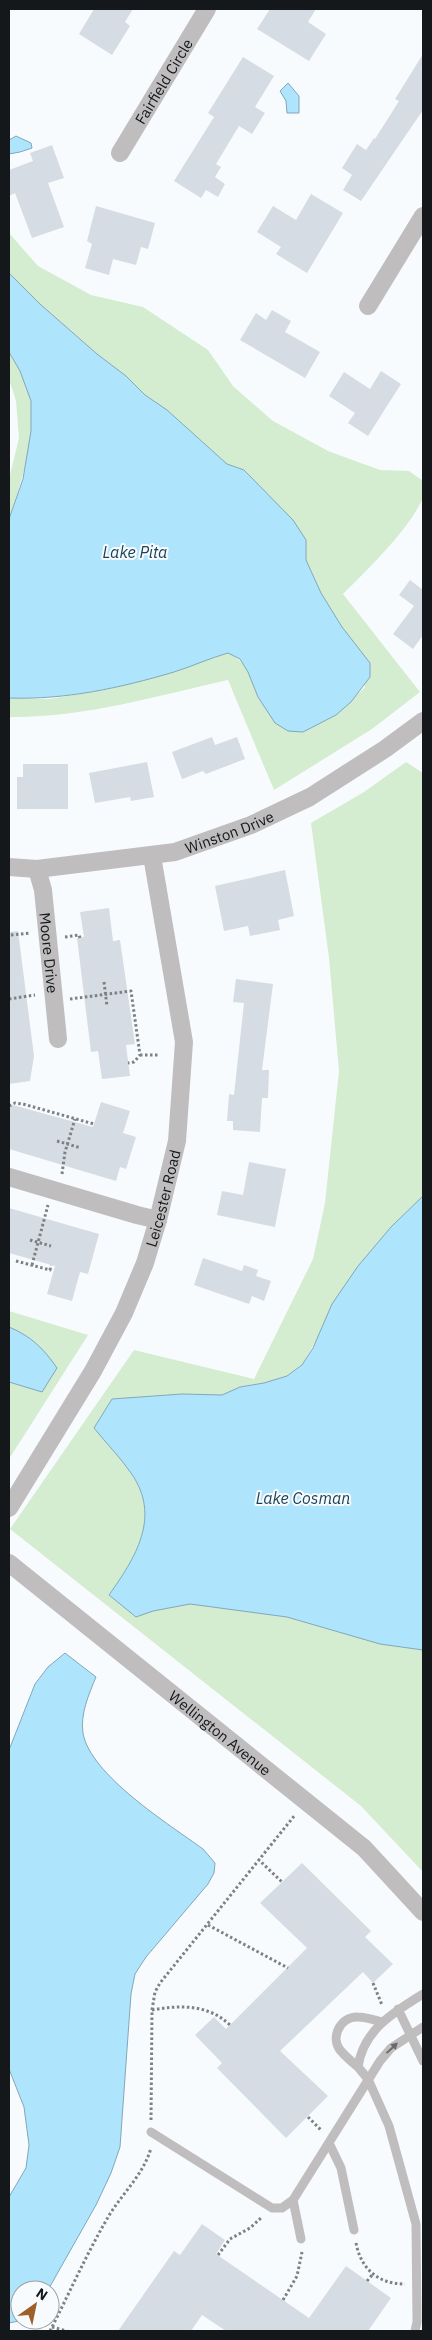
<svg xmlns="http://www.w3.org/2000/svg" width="432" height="2340" font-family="'IBM Plex Sans',sans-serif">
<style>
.green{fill:#d4ecd0}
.water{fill:#afe4fd;stroke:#81a7b9}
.building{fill:#d5dce3}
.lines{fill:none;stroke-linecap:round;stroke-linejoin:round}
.path{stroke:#7e8183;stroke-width:3;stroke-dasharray:2.5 2.5;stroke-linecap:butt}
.service{stroke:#c0bdbf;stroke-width:9}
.minor{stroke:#c0bdbf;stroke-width:18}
.oneway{fill:#6a6a6c}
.labels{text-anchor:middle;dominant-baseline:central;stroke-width:4;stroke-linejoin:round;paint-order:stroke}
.street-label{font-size:15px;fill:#15181a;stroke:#f8fbfe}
.water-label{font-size:16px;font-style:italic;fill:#194456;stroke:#f8fbfe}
</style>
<rect width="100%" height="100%" fill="#f8fbfe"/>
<!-- green -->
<path class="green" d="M9 233 38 266 91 295 143 307 208 350 233 386 273 421 328 451 380 470 409 471 423 481C423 486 424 493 423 497 411 528 367 570 343 594L420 692 372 729 274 790 228 680C156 696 83 718 9 717V698L49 699 109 689 176 671 228 653C249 663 250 677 258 697L336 715 365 687 342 627 321 593 306 560V540L245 470 227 464 167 410 145 395 126 376 97 354 40 304 9 273Z
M9 352C17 367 29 384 31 401 36 440 21 483 9 519V479L19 438 16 401 9 379Z
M406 762 423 773V1196L391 1227 358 1266 302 1365 287 1376 264 1383 240 1387 222 1395 182 1394 112 1399 94 1428C107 1443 120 1457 131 1473 162 1516 135 1558 109 1595L136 1617 153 1611 190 1604 287 1617 380 1644 423 1650V1872L361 1806 10 1529 134 1350 254 1379 313 1259 325 1203 339 1071 329 958 311 823 364 792Z
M9 1311 88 1335 9 1459Z"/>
<!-- water -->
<path class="water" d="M288 83 299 96V113H287L286 101 280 91Z
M16 136 31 143 32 148 20 152 9 154V140Z
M9 273 40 304 97 354 126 376 145 395 167 410 227 464 244 470 293 520 306 540V560L321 593 342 627 370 663V677L351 702 336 715 303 732 288 731 275 723 258 697 248 672 240 659 228 653C210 658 193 666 174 672 120 688 65 700 9 698V519L23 479 31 431V401L20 371 9 352Z
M423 1196V1650L380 1644 287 1617 190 1604 153 1611 136 1617 109 1595C135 1558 162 1517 131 1473 120 1457 106 1443 94 1428L112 1399 182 1394 222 1395 240 1387 264 1383 287 1376 302 1365 313 1348 332 1304 358 1266 391 1227Z
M9 1327C31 1336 44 1349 57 1368L42 1392 9 1382Z
M65 1653 96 1677C89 1694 80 1714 83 1733 90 1775 170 1825 203 1849L215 1863 214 1873 208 1884 146 1957 135 1974 131 1994 120 2147 111 2173 96 2205 48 2290H20V2320H24L9 2323V2197L26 2168 29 2145 24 2107 9 2069V1750L35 1684 48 1667Z"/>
<!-- building -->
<path class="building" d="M94 9H133L125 22 130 26 112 55 79 34Z
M270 9H316L308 22 326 34 309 61 257 29Z
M423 54V110L361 201 343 190 352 175 342 168 357 144 366 150 374 138 375 139 399 101 395 99Z
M243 57 274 76 255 107 265 113 252 134 239 126 216 164 221 167 215 177 225 184 218 197 206 190 201 198 174 181 214 117 208 113Z
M52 145 64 178 48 183 64 227 32 238 15 193 9 196V170L33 161 30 153Z
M311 194 343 213 307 273 276 254 281 247 257 232 273 206 296 220Z
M96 206 155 223 148 249 141 247 136 265 113 259 109 275 85 268 92 244 87 241Z
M272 310 291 321 285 332 320 352 305 378 240 340 256 313 266 320Z
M381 371 401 384 368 436 348 423 355 413 329 396 344 372 370 389Z
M410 580 423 590V635L413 649 393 634 414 606 399 595Z
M212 737 215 745 237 737 245 759 206 774 203 771 182 779 172 752Z
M147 762 154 797 131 801 130 797 95 803 89 773Z
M23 764H68V809H17V777H23Z
M285 870 294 916 278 920 280 930 250 936 248 926 224 931 215 886Z
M109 908 113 941 120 940 135 1044 126 1045 130 1076 102 1079 98 1051 91 1052 77 938 84 937 80 912Z
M18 931 34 1056 30 1081 9 1084V932Z
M236 979 273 984 262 1070H269L268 1098H262L260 1132 233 1130V1121H227L229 1094 234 1095 244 1003 233 1002Z
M101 1102 130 1111 123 1133 136 1137 126 1169 120 1167 116 1181 9 1149V1104L93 1127Z
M249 1162 286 1169 275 1227 217 1215 222 1191 243 1195Z
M9 1208 99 1234 88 1274 80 1272 72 1301 47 1294 55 1266 9 1253Z
M203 1258 242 1271 244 1265 258 1270 256 1276 271 1281 264 1301 252 1296 249 1304 194 1285Z
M302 1863 371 1931 365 1937 393 1964 373 1983 363 1972 280 2051 328 2096 286 2138 217 2068 222 2063 195 2035 214 2017 226 2029 307 1948 260 1903Z
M202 2224 225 2240 216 2254 309 2318 346 2266 391 2298 368 2331H226L202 2315 191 2331H118L174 2251 180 2255Z"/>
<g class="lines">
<!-- path -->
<path class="path" d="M11 935 30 933
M65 937 79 935 80 938
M104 982 107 1006
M9 999 35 995
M70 999 131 991 140 1055 134 1062 128 1063
M140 1055H158
M9 1106 15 1103 23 1104 94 1124
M57 1141 81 1148
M62 1174 65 1152 75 1119
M30 1240 51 1246
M16 1261 50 1270 51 1265
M32 1265 48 1205
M258 1859 282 1882
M208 1925 288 1968
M373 1983 382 2005
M152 2010C180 2005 208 2004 230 2025
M308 2117 321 2130
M151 2120 152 2010 155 1992 160 1983 295 1815
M356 2243C361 2269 378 2284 405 2284
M218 2255 230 2239 250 2228 262 2217
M367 2281 373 2274
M283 2300 297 2276 302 2252
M52 2327 67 2331
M50 2331C69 2294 86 2255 107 2219 121 2194 143 2176 151 2148"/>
<!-- service -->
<path class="service" d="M398 2009 423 2061
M358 2067C352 2062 345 2056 340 2050 330 2037 341 2016 358 2017 366 2017 374 2020 382 2022
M151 2132 272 2208H282L293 2200 380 2061 391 2048 423 2027
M329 2143 341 2168 354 2230
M293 2200 301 2239
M415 2331 417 2322 416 2224 389 2126 368 2079 358 2067C363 2030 394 2012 423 1994"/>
<!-- minor -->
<g class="minor">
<path id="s1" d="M120 153 207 9"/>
<path d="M368 306 423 216"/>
<path id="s2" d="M9 867 37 869 175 852 251 825 310 797 385 749 423 721"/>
<path id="s3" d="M37 869 43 890 58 1039"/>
<path d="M9 1177 137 1215 158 1220"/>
<path id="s4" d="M9 1508 93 1371 124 1313 145 1263 158 1220 177 1141 184 1042 152 856"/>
<path id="s5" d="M9 1563 364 1848 423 1912"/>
</g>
</g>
<!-- one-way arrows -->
<defs><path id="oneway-solid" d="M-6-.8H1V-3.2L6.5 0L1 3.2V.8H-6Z" transform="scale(1.25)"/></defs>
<use class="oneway" href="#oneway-solid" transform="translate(392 2048) rotate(-43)"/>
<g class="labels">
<!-- street labels -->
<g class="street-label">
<text stroke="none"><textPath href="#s1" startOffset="84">Fairfield Circle</textPath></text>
<text stroke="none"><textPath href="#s2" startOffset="225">Winston Drive</textPath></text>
<text stroke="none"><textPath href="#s3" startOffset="85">Moore Drive</textPath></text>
<text stroke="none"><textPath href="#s4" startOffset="348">Leicester Road</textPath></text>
<text stroke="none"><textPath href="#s5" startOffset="271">Wellington Avenue</textPath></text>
</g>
<!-- water labels -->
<g class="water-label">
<text x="135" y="552">Lake Pita</text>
<text x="303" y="1498">Lake Cosman</text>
</g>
</g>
<!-- border -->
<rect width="432" height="2340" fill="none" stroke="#15181a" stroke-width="20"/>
<!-- north arrow -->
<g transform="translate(35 2305) rotate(33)"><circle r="24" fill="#f8fbfe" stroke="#9da0a3"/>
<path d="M0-4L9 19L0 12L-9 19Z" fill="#9f5f28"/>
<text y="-8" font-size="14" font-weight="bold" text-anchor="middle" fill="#15181a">N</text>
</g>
</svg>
